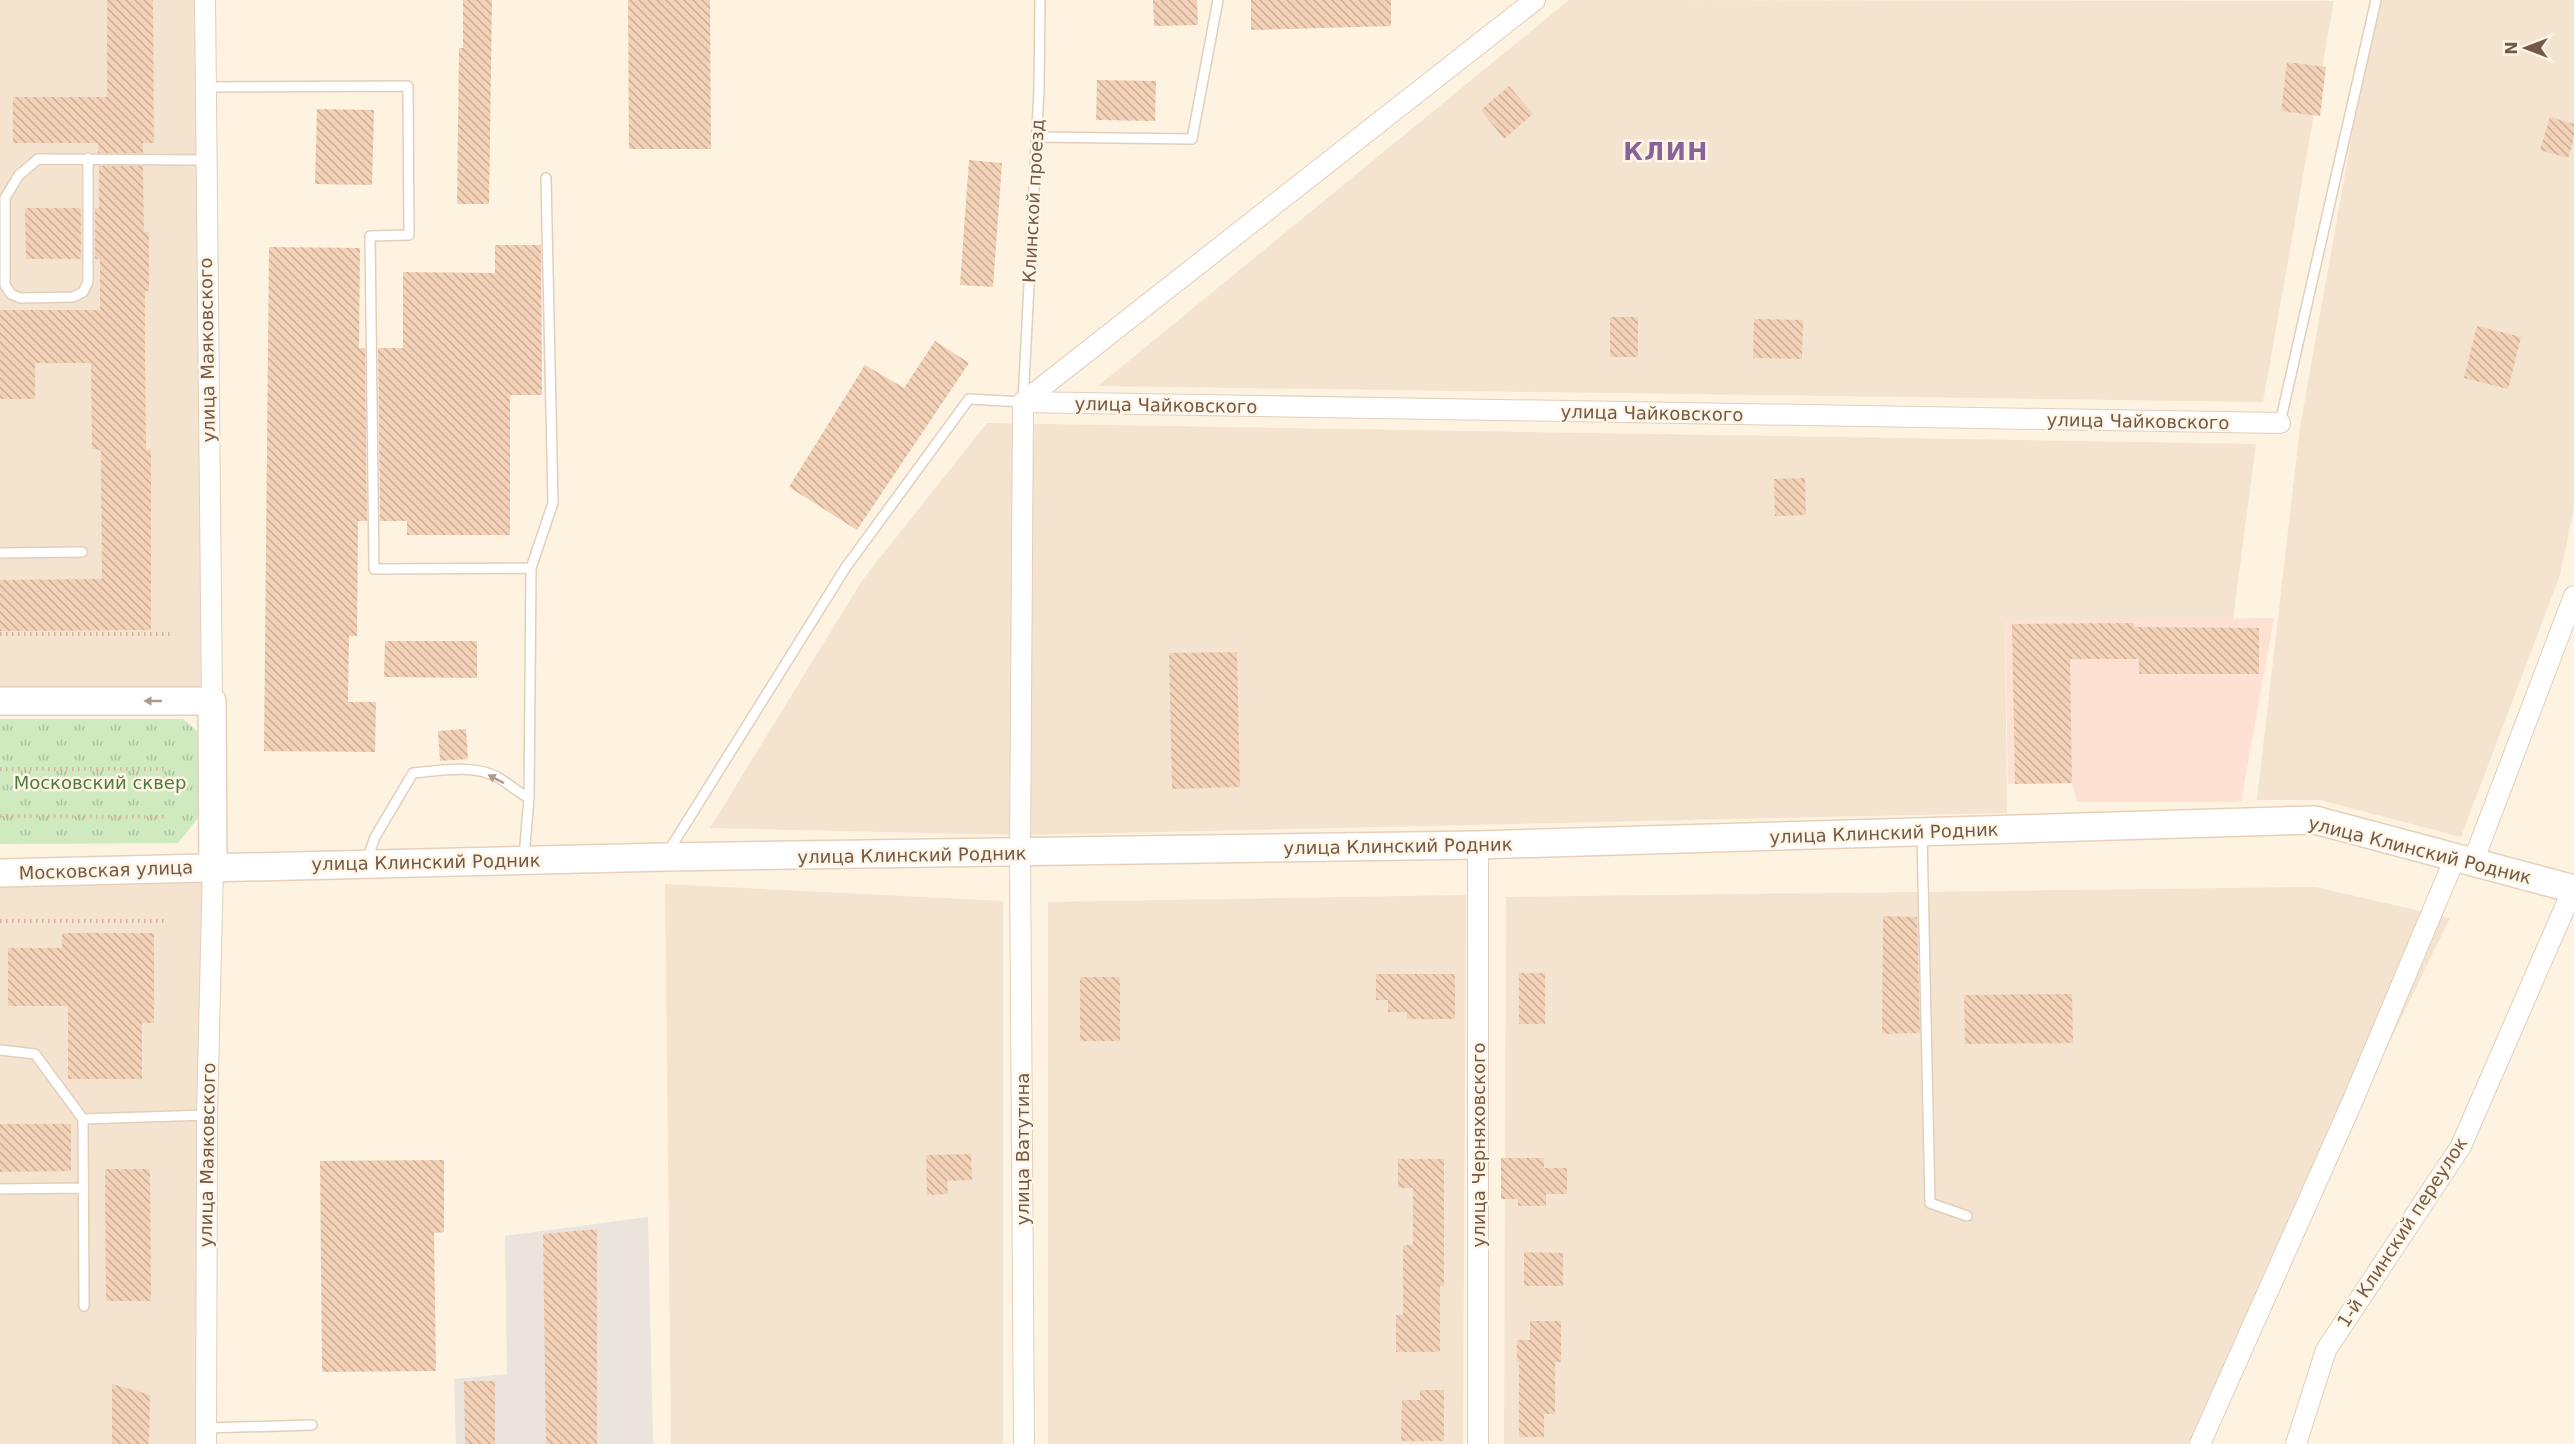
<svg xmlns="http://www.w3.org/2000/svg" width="2574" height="1444" font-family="'DejaVu Sans',sans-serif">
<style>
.residential{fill:#f4e4cf}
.commercial{fill:#fee1d3}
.industrial{fill:#ebe4dc}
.park{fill:url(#park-tufts)}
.building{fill:url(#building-back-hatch)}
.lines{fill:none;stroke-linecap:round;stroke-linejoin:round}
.lane-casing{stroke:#e1cfbc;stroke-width:12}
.street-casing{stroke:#e1cfbc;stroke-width:22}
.secondary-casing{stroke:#e6d0ba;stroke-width:30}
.path{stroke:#d7b49b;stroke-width:4;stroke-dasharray:1.5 4.5;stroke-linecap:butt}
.lane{stroke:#fff;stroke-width:9}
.street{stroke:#fff;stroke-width:20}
.secondary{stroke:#fff;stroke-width:27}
.oneway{fill:#ac9b91}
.labels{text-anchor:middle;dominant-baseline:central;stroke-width:5;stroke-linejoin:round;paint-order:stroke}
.street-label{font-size:18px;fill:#745947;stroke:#fff6e7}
.park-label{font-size:18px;fill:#4e7a3f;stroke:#fff6e7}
.district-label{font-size:24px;font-weight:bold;letter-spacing:1.5px;fill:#886298;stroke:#fff6e7}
</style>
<defs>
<pattern id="park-tufts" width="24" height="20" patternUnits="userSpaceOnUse" patternTransform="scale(1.5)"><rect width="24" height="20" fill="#cfeabf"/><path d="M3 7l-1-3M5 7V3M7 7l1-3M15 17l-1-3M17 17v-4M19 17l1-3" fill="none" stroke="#adc19d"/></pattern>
<pattern id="building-back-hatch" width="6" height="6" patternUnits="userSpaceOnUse" patternTransform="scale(1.5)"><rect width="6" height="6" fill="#f3d1b7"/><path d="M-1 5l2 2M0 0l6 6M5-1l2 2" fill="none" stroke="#c9ad97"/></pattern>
</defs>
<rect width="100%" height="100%" fill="#fdf3e0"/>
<!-- residential -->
<path class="residential" d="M0 0H205L212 701H0Z
M1569 0 2334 1 2263 402 1098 386Z
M2376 0H2574V508L2560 575 2461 837 2320 800H2257L2300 427Z
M987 423 2256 444 2233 619 2005 621 2007 813 1023 835 710 828 863 579Z
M213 867 206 1444H0V869Z
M665 884 1003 901V1444H671Z
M2316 887 2450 918 2335 1154 2203 1444H1504L1506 897Z
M1466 895 1463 1444H1048V902Z"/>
<!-- commercial -->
<path class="commercial" d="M2274 618 2241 802H2077L2072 783 2008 784 2005 621Z"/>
<!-- industrial -->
<path class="industrial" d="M648 1217 653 1444H456L454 1379 507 1374 505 1236Z"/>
<!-- park -->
<path class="park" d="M0 719H183L199 733V817L178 843 0 844Z"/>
<!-- building -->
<path class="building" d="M107 0H153L154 143H143V153H98V143H13V97H107Z
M463 0H492L489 204H457L459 48H463Z
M628 0H710L711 149H629Z
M1153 0H1197L1198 25 1154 26Z
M1251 0H1391V26L1251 30Z
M2287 62 2326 67 2320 116 2281 111Z
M1097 80 1156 81 1155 121 1096 120Z
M1509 86 1533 114 1504 139 1481 110Z
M317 109 374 110 372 185 315 184Z
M2550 117 2574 124V138L2568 158 2540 150Z
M969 160 1002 163 993 287 960 285Z
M99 166H143L144 232H149V291H145V352L146 450 151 449V630L0 631V580L102 579 101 450 92 449 91 363H35V399H0V310H100V259H95V208H99Z
M25 208H81V259H26Z
M495 245H541L542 395H510V535H407V521H380L378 348H403V272L495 273Z
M269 247 360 248 359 348H365L367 521H358L357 636H349L348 702H376L375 752 264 751Z
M1610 317H1638V357H1610Z
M1754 319 1803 320 1802 359 1753 358Z
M2477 326 2521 337 2508 389 2464 378Z
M935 341 969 363 857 530 789 487 865 365 904 388Z
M1805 478 1806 515 1775 516 1774 479Z
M2134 623V627L2259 628V674H2139V659H2070L2072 783 2015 784 2012 624Z
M385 641H477V678L384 677Z
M1237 652 1240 787 1172 789 1169 653Z
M466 729 468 759 440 761 438 731Z
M1883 916 1917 917 1920 1033 1882 1034Z
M62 933H154V1023H142V1079H68V1006H8V948H62Z
M1519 973H1545V1024H1519Z
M1376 974H1455V1019H1407V1012H1388V1000H1376Z
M1080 977H1120V1041H1080Z
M2072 994 2073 1043 1965 1044 1964 995Z
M0 1124H71V1171L0 1172Z
M971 1154 972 1180 947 1181 948 1194 927 1195 926 1155Z
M1501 1158H1544V1168H1567V1194H1546V1206H1518V1199H1501Z
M1398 1159H1444V1286H1440V1352H1396V1315H1403V1245H1413V1188H1398Z
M444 1160V1232L434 1233 436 1371 322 1372 320 1161Z
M105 1169H150L151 1301H106Z
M597 1229V1444H546L543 1234Z
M1524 1252 1563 1253V1286H1524Z
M1530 1321H1561V1362H1555V1414H1544V1437H1519V1362H1517V1340H1530Z
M464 1381H495V1444H465Z
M112 1384 150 1395 149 1444H112Z
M1420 1390H1444V1441H1401L1402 1400H1420Z"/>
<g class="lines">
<defs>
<path id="lane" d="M205 87 408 86 409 235 370 236 374 569 531 568 529 798
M1037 137 1192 139 1218 0
M88 158V282L83 292 73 297 20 298 11 294 5 285V198L19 175 38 159 205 160
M2280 423 2376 0
M0 553 82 552
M531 568 553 503 546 178
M1922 834 1930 1203 1967 1216
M668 852 846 567 969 399 1023 402 1039 90 1040 0
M367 860 375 837 413 773C439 771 473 764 497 777 507 782 517 792 529 798L524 857
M0 1050 35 1054 83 1119 207 1115
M83 1119 84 1306
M0 1189 82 1188
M206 1428 312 1425"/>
<path id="street" d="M205 0 212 701
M1023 402 2280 423
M1023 402 1020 854 1024 1444
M1023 402 1535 0
M2473 862 2574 596
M206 1444 207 1115 213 867
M1478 1444V845
M2200 1444 2353 1100 2455 858
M2296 1444 2326 1350 2461 1146 2573 889"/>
<path id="secondary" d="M0 701H212L213 867
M0 873 665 857 1478 845 2315 820 2574 889"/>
</defs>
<!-- lane casing -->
<use href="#lane" class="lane-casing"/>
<!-- street casing -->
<use href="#street" class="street-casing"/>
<!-- secondary casing -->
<use href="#secondary" class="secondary-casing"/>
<!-- path -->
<path class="path" d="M0 634H172
M0 769H166
M0 816 167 817
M0 921H168"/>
<!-- lane -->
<use href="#lane" class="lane"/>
<!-- street -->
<use href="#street" class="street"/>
<!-- secondary -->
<use href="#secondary" class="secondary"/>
</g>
<!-- one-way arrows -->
<defs><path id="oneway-solid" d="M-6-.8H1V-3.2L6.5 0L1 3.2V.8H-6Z" transform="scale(1.5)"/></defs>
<g class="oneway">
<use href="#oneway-solid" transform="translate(153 701) rotate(180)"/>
<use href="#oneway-solid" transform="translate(496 779) rotate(-153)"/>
</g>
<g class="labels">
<!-- street labels -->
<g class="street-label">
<text transform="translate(1033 201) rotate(-87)">Клинской проезд</text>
<text transform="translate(207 350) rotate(-91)">улица Маяковского</text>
<text transform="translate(1166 405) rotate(1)">улица Чайковского</text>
<text transform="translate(1652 413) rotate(1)">улица Чайковского</text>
<text transform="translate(2138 421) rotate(1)">улица Чайковского</text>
<text transform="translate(1884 833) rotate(-2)">улица Клинский Родник</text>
<text transform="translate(1398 846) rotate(-1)">улица Клинский Родник</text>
<text transform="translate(2420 850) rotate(14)">улица Клинский Родник</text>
<text transform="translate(912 855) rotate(-1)">улица Клинский Родник</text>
<text transform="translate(426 862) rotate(-1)">улица Клинский Родник</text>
<text transform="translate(106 870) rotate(-2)">Московская улица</text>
<text transform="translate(1478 1145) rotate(-90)">улица Черняховского</text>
<text transform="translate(1022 1149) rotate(-90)">улица Ватутина</text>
<text transform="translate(207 1155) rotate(-89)">улица Маяковского</text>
<text transform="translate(2402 1232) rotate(-57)">1-й Клинский переулок</text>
</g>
<!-- park labels -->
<g class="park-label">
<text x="100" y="782">Московский сквер</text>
</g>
<!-- district labels -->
<g class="district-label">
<text x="1666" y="152">КЛИН</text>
</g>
</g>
<!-- north arrow -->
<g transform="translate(2526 48) rotate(270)" stroke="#fff6e7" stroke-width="4.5" paint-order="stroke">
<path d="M0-4.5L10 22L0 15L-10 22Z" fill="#745947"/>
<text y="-9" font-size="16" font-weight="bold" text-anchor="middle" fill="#745947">N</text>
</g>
</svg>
